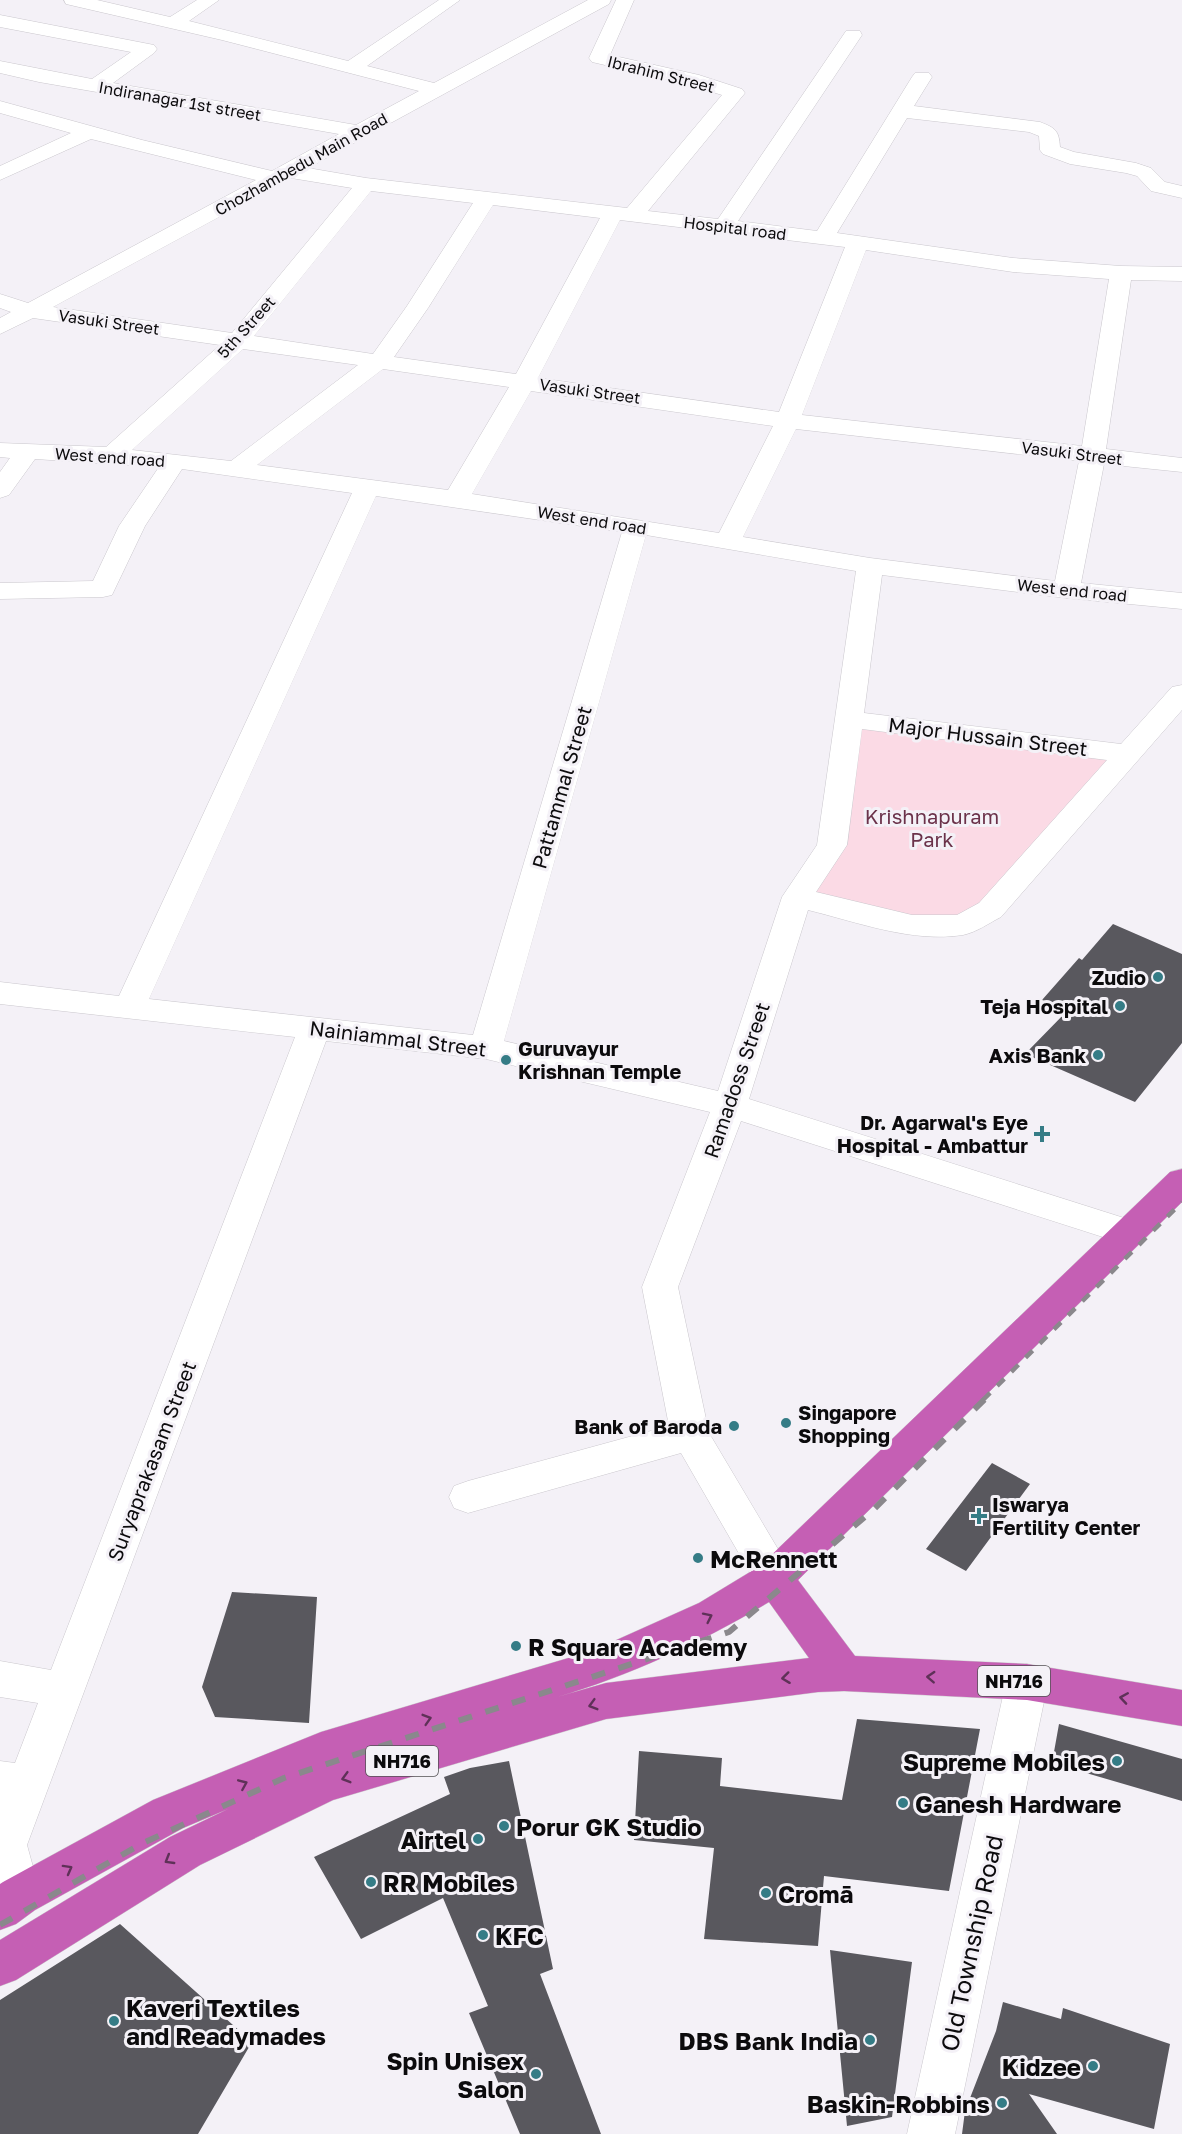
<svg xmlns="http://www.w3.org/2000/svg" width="1182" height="2134" font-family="'Golos Text',sans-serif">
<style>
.green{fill:#fbdae5}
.building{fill:#59585e}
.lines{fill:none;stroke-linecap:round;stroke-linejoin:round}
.minor-casing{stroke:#cac7cd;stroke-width:1}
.highway-casing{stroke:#cececf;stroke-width:1}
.minor{fill:#fff;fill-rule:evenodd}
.highway{fill:#c55fb4;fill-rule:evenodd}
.rail-far1{stroke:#8a888c;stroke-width:4.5;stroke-dasharray:10 10;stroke-linecap:butt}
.rail{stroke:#8a888c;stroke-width:6;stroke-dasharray:14 14;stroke-linecap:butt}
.oneway{stroke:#5f3158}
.poi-dot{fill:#357c86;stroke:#f4f1f7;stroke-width:2}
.labels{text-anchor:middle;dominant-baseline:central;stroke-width:6;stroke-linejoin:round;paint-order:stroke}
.far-street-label{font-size:16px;fill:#0c0b0d;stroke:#f4f1f7}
.shield{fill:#f4f1f7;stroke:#525053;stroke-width:1.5}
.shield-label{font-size:18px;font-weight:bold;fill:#0c0b0d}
.street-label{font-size:20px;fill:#0c0b0d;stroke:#f4f1f7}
.park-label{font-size:20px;fill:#6b324a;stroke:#f4f1f7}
.poi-label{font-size:20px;font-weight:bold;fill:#0c0b0d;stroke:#f4f1f7;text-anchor:end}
.near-poi-label{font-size:24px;font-weight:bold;fill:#0c0b0d;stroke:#f4f1f7;text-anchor:start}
.near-street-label{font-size:24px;fill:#0c0b0d;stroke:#f4f1f7}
</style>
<rect width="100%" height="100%" fill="#f4f1f7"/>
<!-- green -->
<path class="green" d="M856 724 1115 756 991 901 963 918 917 921 809 894Z"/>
<!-- building -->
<path class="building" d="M1113 924 1182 954V1043L1135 1102 1025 1054 1068 1010 1042 1000 1079 958 1082 960Z
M992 1463 1030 1484 966 1571 926 1549Z
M232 1592 317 1597 309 1723 215 1717 202 1687Z
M857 1719 980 1729 949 1891 824 1876 818 1946 704 1939 714 1848 634 1840 639 1751 722 1758 720 1786 842 1800Z
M1059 1724 1182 1759V1801L1052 1763Z
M509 1761 553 1969 540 1974 601 2134H520L469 2013 488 2006 443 1898 361 1939 314 1857 450 1794 444 1777 470 1768Z
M120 1924 252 2042 198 2134H0V2000Z
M830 1950 912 1962 892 2117 847 2126Z
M1003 2002 1061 2019 1063 2008 1170 2044 1154 2129 1029 2094 1057 2134H962L965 2111 996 2031Z"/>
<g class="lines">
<defs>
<path id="minor" d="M64 0H97L170 17 197 0H219L189 21 348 61 439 0H460L367 66 434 83 588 0H611L609 4 308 168 366 178 627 208 722 95 687 84 592 62 589 58 616 0H634L610 55 699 75 742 89 745 93 648 211 718 219 846 31H860L862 35 738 221 817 231 912 77 915 73H929L932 77 914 106 1040 122C1055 128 1059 130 1060 147L1074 152 1136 163 1151 168 1165 182 1182 186V198L1151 191 1137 176 1126 173 1070 164 1043 154 1040 150 1039 136 1029 132 907 118 837 233 1013 258 1121 266 1182 267V281L1131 280 1106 449 1182 458V472L1104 464 1081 583 1182 593V609L1066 598 882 575 864 713 1121 744 1172 687 1182 685V710L1001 917C989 923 977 932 963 935 912 943 857 922 808 910L749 1099 1143 1224 1149 1233 1143 1242 1131 1246 741 1121 678 1287 709 1433 788 1566 794 1578 788 1590 774 1595 760 1590 681 1453 468 1513 454 1508 449 1497 454 1486 468 1481 669 1426 642 1287 710 1112 486 1059 326 1041 27 1845 41 1896 35 1910 19 1916 3 1910 0 1903V1761L15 1763 38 1703 0 1697V1661L51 1670 295 1037 0 1004V982L119 996 352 493 182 469 145 526 112 595 103 597 0 599V583L93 581 119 526 159 467 35 459 9 495 0 498V472L10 458 0 457V443L106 447 220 345 33 318 0 334V318L11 312 0 308V294L28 303 256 180 91 139 0 180V166L71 133 0 113V101L142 140 272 171 339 134 39 82 0 73V61L92 79 131 52 0 27V15L154 45 157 49 154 53 113 83 356 125 419 91 222 40 66 4ZM291 178 352 188 232 333 53 307ZM371 191 473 203 407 306 373 354 254 336ZM493 205 600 218 516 374 394 357 428 308ZM620 220 845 247 779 412 538 378ZM866 250 1013 272 1109 279 1082 446 802 415ZM243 349 358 365 231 461 132 450ZM383 369 509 387 448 490 257 465ZM531 391 773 426 719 533 472 494ZM796 429 1079 461 1055 581 870 558 743 537ZM376 496 622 532 473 1035 149 999ZM646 535 856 571 817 845 782 897 718 1091 504 1041ZM862 729 1107 760 979 903 957 915H912L816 892 847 845Z
M1027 1664 1042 1669 1048 1682 955 2134H907L1006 1682 1012 1669Z"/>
<path id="highway" d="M1182 1169V1202L798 1580 855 1656 1027 1664 1182 1690V1726L1027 1700 844 1691 818 1692 606 1719 333 1800 200 1865 16 1980 0 1986V1940L170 1837 228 1809 183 1828 35 1910 16 1924 0 1930V1884L3 1882 153 1800 321 1732 592 1651 699 1603 760 1566 1170 1172ZM769 1602 809 1658 606 1683 557 1697C631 1675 702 1642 769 1602Z"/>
</defs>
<!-- minor casing -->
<use href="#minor" class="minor-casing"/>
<!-- highway casing -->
<use href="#highway" class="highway-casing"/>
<!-- minor -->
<use href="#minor" class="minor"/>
<!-- highway -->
<use href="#highway" class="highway"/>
<!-- rail-far1 -->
<path class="rail-far1" d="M983 1400 1182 1202"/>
<!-- rail -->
<path class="rail" d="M0 1925 141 1844 284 1778 729 1632 873 1510 985 1399"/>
</g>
<!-- one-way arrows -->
<defs><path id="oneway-chevron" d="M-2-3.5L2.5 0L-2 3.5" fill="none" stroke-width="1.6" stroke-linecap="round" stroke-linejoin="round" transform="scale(1.5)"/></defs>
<g class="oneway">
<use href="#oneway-chevron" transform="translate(708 1617) rotate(-26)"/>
<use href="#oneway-chevron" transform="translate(931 1677) rotate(-177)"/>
<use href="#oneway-chevron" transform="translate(786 1678) rotate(173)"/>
<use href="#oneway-chevron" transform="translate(1124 1698) rotate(-171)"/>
<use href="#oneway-chevron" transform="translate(593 1705) rotate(164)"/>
<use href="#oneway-chevron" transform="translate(427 1719) rotate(-17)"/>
<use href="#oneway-chevron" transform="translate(346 1778) rotate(164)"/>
<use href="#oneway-chevron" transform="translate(243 1784) rotate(-23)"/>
<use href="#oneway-chevron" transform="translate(169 1860) rotate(149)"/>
<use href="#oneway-chevron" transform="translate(68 1869) rotate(-29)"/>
</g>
<!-- markers -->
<g class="poi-dot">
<circle cx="1158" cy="977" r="6"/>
<circle cx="1120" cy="1006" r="6"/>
<circle cx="1098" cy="1055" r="6"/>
<circle cx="506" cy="1060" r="6"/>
<path d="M1039 1125h6v6h6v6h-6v6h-6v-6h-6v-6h6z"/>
<circle cx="786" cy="1423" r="6"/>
<circle cx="734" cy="1426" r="6"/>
<path d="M976 1507h6v6h6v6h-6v6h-6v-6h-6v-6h6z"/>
<circle cx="698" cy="1558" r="6"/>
<circle cx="516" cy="1646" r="6"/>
<circle cx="1117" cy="1761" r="6"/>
<circle cx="903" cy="1803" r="6"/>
<circle cx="504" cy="1826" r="6"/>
<circle cx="478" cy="1839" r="6"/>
<circle cx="371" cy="1882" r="6"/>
<circle cx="766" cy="1893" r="6"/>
<circle cx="483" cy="1935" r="6"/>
<circle cx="114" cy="2021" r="6"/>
<circle cx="870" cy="2040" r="6"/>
<circle cx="1093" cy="2066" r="6"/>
<circle cx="536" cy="2074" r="6"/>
<circle cx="1002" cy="2103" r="6"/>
</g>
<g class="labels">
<!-- far-street labels -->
<g class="far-street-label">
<text transform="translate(661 74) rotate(14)">Ibrahim Street</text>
<text transform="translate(180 101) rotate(10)">Indiranagar 1st street</text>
<text transform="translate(301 164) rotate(-29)">Chozhambedu Main Road</text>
<text transform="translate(735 228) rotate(7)">Hospital road</text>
<text transform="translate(109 322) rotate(8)">Vasuki Street</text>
<text transform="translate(246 327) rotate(-48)">5th Street</text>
<text transform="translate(590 391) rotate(8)">Vasuki Street</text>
<text transform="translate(1072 453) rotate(7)">Vasuki Street</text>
<text transform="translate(110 457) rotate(4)">West end road</text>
<text transform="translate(592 520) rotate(9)">West end road</text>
<text transform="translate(1072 590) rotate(6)">West end road</text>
</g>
<!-- shield labels -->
<g class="shield">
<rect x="978" y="1666" width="72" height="30" rx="4.5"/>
<rect x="366" y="1746" width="72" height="30" rx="4.5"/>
</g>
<g class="shield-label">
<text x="1014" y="1681">NH716</text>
<text x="402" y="1761">NH716</text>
</g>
<!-- street labels -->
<g class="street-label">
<text transform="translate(988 736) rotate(7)">Major Hussain Street</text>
<text transform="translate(561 787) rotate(-74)">Pattammal Street</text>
<text transform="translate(398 1038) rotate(7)">Nainiammal Street</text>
<text transform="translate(736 1080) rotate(-71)">Ramadoss Street</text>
<text transform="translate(151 1461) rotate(-69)">Suryaprakasam Street</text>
</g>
<!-- park labels -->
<g class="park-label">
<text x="932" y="816">Krishnapuram<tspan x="932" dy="23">Park</tspan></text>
</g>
<!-- poi labels -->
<g class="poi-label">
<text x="1146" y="977">Zudio</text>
<text x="1108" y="1006">Teja Hospital</text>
<text x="518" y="1048" text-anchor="start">Guruvayur<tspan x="518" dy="23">Krishnan Temple</tspan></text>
<text x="1086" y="1055">Axis Bank</text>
<text x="1028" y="1122">Dr. Agarwal's Eye<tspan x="1028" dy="23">Hospital - Ambattur</tspan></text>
<text x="798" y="1412" text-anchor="start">Singapore<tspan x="798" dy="23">Shopping</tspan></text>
<text x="722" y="1426">Bank of Baroda</text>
<text x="992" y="1504" text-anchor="start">Iswarya<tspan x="992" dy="23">Fertility Center</tspan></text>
</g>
<!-- near-poi labels -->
<g class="near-poi-label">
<text x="710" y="1558">McRennett</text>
<text x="528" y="1646">R Square Academy</text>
<text x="1105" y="1761" text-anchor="end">Supreme Mobiles</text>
<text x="915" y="1803">Ganesh Hardware</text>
<text x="516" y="1826">Porur GK Studio</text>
<text x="466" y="1839" text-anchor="end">Airtel</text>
<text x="383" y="1882">RR Mobiles</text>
<text x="778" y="1893">Cromā</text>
<text x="495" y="1935">KFC</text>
<text x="126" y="2007">Kaveri Textiles<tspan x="126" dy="28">and Readymades</tspan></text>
<text x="858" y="2040" text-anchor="end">DBS Bank India</text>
<text x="524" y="2060" text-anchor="end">Spin Unisex<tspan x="524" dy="28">Salon</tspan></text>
<text x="1081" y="2066" text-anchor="end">Kidzee</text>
<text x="990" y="2103" text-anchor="end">Baskin-Robbins</text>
</g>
<!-- near-street labels -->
<g class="near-street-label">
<text transform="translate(971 1943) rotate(-78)">Old Township Road</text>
</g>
</g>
</svg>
